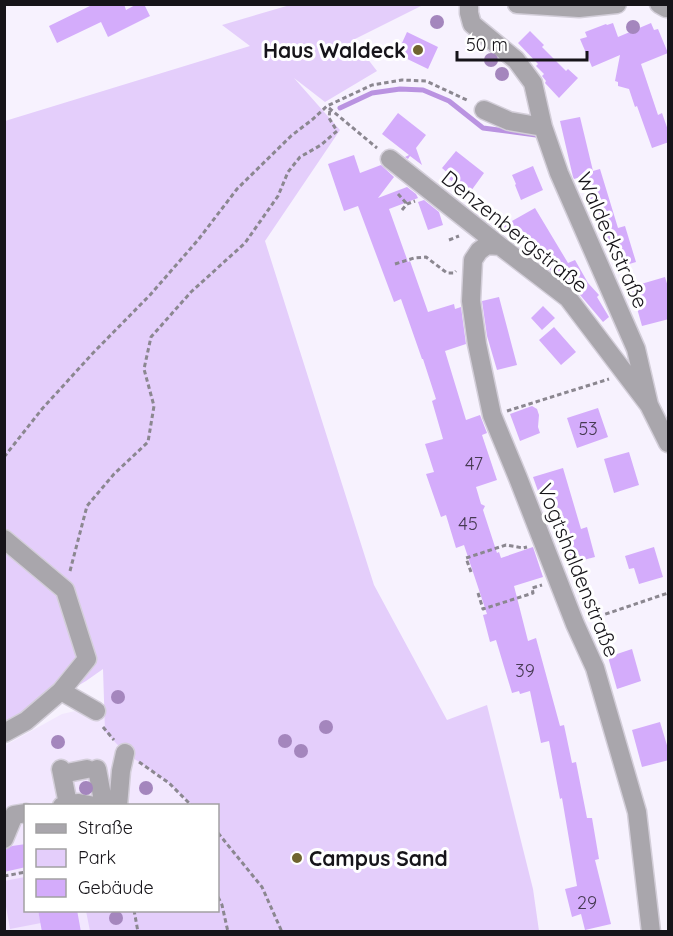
<svg xmlns="http://www.w3.org/2000/svg" width="673" height="936" font-family="Quicksand,sans-serif">
<style>
.built{fill:#f2e7fe;fill-rule:evenodd}
.green{fill:#e4cefb}
.lines{fill:none;stroke-linecap:round;stroke-linejoin:round}
.stream{stroke:#ba93e1;stroke-width:5}
.building{fill:#d4acfb}
.minor-casing{stroke:#d3ced9;stroke-width:21}
.path{stroke:#8b8790;stroke-width:3;stroke-dasharray:4.5 3;stroke-linecap:butt}
.minor{stroke:#a9a6ac;stroke-width:18}
.tree{fill:#a486bd}
.poi-dot{fill:#6f6330;stroke:#fff;stroke-width:2}
.labels{text-anchor:middle;dominant-baseline:central;stroke-width:6;stroke-linejoin:round;paint-order:stroke}
.number-label{font-size:18px;fill:#463a52}
.poi-label{font-size:21px;font-weight:bold;fill:#161419;stroke:#fff;text-anchor:end}
.street-label{font-size:21px;fill:#161419;stroke:#fff}
</style>
<rect width="100%" height="100%" fill="#f7f2fe"/>
<!-- built -->
<path class="built" d="M177 688 402 931H5L4 746 62 714ZM26 806H218V910H26Z"/>
<!-- green -->
<path class="green" d="M290 5H423L353 40 377 71 325 102 294 78 340 130 265 241 374 585 447 720 487 705 533 889 539 931H90L86 911 218 910V806L192 805 169 783 147 767 125 753 105 731 103 669 86 681 5 729V121L250 46 222 25Z
M25 877 26 910 38 911 41 923 10 929 5 901 4 881Z"/>
<g class="lines">
<!-- stream -->
<path class="stream" d="M340 108 372 93 400 89 423 90 449 101 483 128 536 135"/>
</g>
<!-- building -->
<path class="building" d="M94 4H124L126 10 137 4H144L150 16 108 37 101 22 57 43 49 26Z
M613 23 618 37 651 23 654 30 658 29 668 53 641 64 658 115 662 113 669 133V142L652 148 637 106 635 107 629 89 618 86V82L615 81 620 55 592 67 580 39 587 37 585 32 606 24 607 25Z
M530 31 544 45 542 47 566 71 568 69 578 78 559 98 545 83 546 81 542 76 544 74 536 66 538 64 518 43Z
M407 32 438 47 428 69 397 54Z
M398 113 426 135 416 148 422 165 410 156 408 159 405 157 409 155 382 134Z
M580 117 593 171 600 169 618 228 625 226 636 262 616 268 598 211 592 213 581 177 574 179 573 177 560 121Z
M456 151 484 173 471 191 463 184 460 188 448 178 450 175 442 168Z
M354 155 360 173 381 165 394 177 378 198 407 187 416 194 418 198 389 209 408 262 410 261 428 312 454 304 455 309 461 307 466 344 445 351 466 420 480 415 487 433 482 435 497 480 476 487 481 504 485 506 483 510 497 553 499 552 501 558 533 547 543 577 514 586 528 641 536 638 560 726 564 725 572 763 576 762 587 818H592L599 859 595 860 611 924 585 930 581 914 572 917 565 889 577 886 562 798 560 799 549 741 541 743 530 691 520 694 519 691 512 693 496 640 490 642 483 615 487 614 464 545 456 548 446 515 441 517 426 474 434 472 425 444 443 439 432 401 436 399 423 359H422L401 299 394 302 358 206 344 211 328 164Z
M533 166 543 190 521 200 515 185 516 184 512 175Z
M424 200 439 212 443 225 428 230 418 202Z
M535 208 568 263 575 260 588 283 599 295 597 297 609 317 603 322 575 289 550 270 540 260 523 231 510 238 503 226Z
M665 277 669 290V319L642 326 631 287Z
M499 297 517 365 497 370 487 336 482 301Z
M543 306 555 318 542 330 531 318Z
M554 327 576 352 561 365 539 340Z
M532 406 537 409 539 415 538 427 540 433 520 441 510 414Z
M598 408 608 437 577 448 567 418Z
M629 452 639 485 614 493 604 459Z
M563 468 581 529 587 527 595 557 572 563 566 543 563 544 558 524H560L549 488 538 491 533 477Z
M654 547 663 577 639 584 634 568 629 569 625 556Z
M632 649 641 681 617 689 608 657Z
M660 722 669 752V760L642 767 632 730Z
M26 844V867L4 872V850L12 846Z
M38 910H77L81 932H42Z"/>
<g class="lines">
<defs>
<path id="minor" d="M469 4V13L472 24 516 60 533 83 543 127 559 173 636 349 649 405
M517 4 579 8 617 4
M659 4 666 8
M484 110 509 121 543 127
M390 159 500 246 568 298 649 405 668 443
M500 246 487 245 479 251 473 260 471 301 477 344 492 415 518 478 575 624 595 668 637 812 651 932
M4 539 65 590 87 659 61 691 26 721 4 733
M61 691 96 711
M61 769 68 804 62 806
M97 769 104 806
M62 774 87 769
M68 804 79 803 95 806
M118 806 121 771 125 753
M4 839 14 815 26 813"/>
</defs>
<!-- minor casing -->
<use href="#minor" class="minor-casing"/>
<!-- path -->
<path class="path" d="M329 108 377 148
M398 194 407 204
M402 210 407 204 415 201
M449 240 459 236
M395 264 414 258 426 257 447 273H454L456 271
M507 411 609 379
M4 457 42 409 93 353 150 295 198 240 237 189 291 136 313 119 327 106 372 85 402 80 426 81 469 101
M70 571 87 506 114 474 148 442 154 406 144 369 151 337 191 292 245 243 278 196 288 172 300 157 321 145 337 131 329 118 330 109
M471 572 466 558 506 545 523 548 527 547
M478 593 483 609 533 593 532 588 542 585
M591 619 668 593
M103 727 114 740
M139 762 169 783 192 806
M218 833 262 887 282 932
M4 876 26 872
M218 897 222 905 228 932
M134 910 138 932"/>
<!-- minor -->
<use href="#minor" class="minor"/>
</g>
<!-- trees -->
<g class="tree">
<circle cx="437" cy="22" r="7"/>
<circle cx="633" cy="27" r="7"/>
<circle cx="491" cy="60" r="7"/>
<circle cx="502" cy="74" r="7"/>
<circle cx="118" cy="697" r="7"/>
<circle cx="326" cy="727" r="7"/>
<circle cx="285" cy="741" r="7"/>
<circle cx="58" cy="742" r="7"/>
<circle cx="301" cy="751" r="7"/>
<circle cx="86" cy="788" r="7"/>
<circle cx="146" cy="788" r="7"/>
<circle cx="116" cy="918" r="7"/>
</g>
<!-- markers -->
<g class="poi-dot">
<circle cx="418" cy="50" r="6"/>
<circle cx="297" cy="858" r="6"/>
</g>
<g class="labels">
<!-- number labels -->
<g class="number-label">
<text x="588" y="428">53</text>
<text x="474" y="463">47</text>
<text x="468" y="523">45</text>
<text x="525" y="670">39</text>
<text x="587" y="902">29</text>
</g>
<!-- poi labels -->
<g class="poi-label">
<text x="406" y="50">Haus Waldeck</text>
<text x="309" y="858" text-anchor="start">Campus Sand</text>
</g>
<!-- street labels -->
<g class="street-label">
<text transform="translate(515 231) rotate(39)">Denzenbergstraße</text>
<text transform="translate(613 240) rotate(66)">Waldeckstraße</text>
<text transform="translate(579 570) rotate(68)">Vogtshaldenstraße</text>
</g>
</g>
<!-- border -->
<rect width="673" height="936" fill="none" stroke="#161419" stroke-width="12"/>
<!-- legend -->
<rect x="24" y="804" width="195" height="108" fill="#ffffff" stroke="#a2a1a3" stroke-width="1.5"/>
<rect x="36" y="824" width="30" height="9" fill="#a9a6ac" stroke="#a2a1a3" stroke-width="1.5"/>
<text x="78" y="834" font-size="18" fill="#161419">Straße</text>
<rect x="36" y="849" width="30" height="18" fill="#e4cefb" stroke="#a2a1a3" stroke-width="1.5"/>
<text x="78" y="864" font-size="18" fill="#161419">Park</text>
<rect x="36" y="879" width="30" height="18" fill="#d4acfb" stroke="#a2a1a3" stroke-width="1.5"/>
<text x="78" y="894" font-size="18" fill="#161419">Gebäude</text>
<!-- scale -->
<path d="M457 51v9h130v-9" fill="none" stroke="#161419" stroke-width="3"/>
<text x="466" y="51" font-size="18" fill="#161419" stroke="#ffffff" stroke-width="4.5" paint-order="stroke">50 m</text>
</svg>
